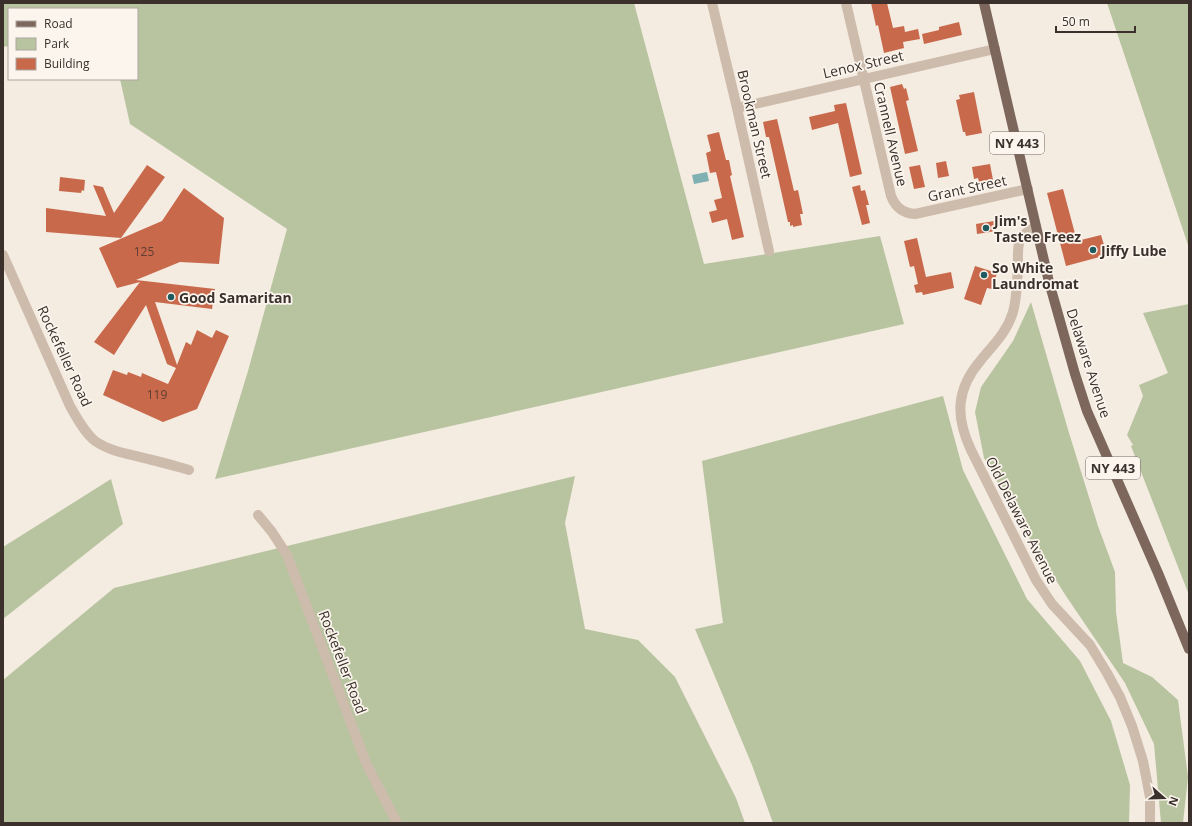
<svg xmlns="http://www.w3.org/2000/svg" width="1192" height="826" font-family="'Open Sans',sans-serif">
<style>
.green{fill:#b8c4a0}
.water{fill:#7fb0b2}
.building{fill:#c8694b}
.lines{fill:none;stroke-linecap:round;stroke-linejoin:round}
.minor{stroke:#cdbbac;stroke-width:10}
.major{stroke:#7d675c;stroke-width:10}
.poi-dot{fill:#1f5a5e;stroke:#fbf5ee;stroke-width:1.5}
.labels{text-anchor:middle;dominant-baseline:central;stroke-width:3.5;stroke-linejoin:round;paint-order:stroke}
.number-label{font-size:12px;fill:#5e3e33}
.shield{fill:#fbf5ee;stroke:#756b66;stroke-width:1}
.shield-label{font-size:13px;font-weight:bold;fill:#3b302b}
.street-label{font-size:14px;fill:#3b302b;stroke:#fbf5ee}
.poi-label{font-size:14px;font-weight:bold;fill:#3b302b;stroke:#fbf5ee;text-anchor:start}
</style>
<rect width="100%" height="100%" fill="#f4ebe1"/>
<!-- green -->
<path class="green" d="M3 3H634L704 264 880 236 904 324 215 479 248 371 287 229 130 124 120 79H137V9H9V46L3 47Z
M1107 3H1188L1189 8V248Z
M1031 302 1069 433 1098 526 1115 572 1116 612 1123 663 1152 677 1178 700 1188 777 1183 823H1161L1154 744 1125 683 1066 596 1026 533 984 458 975 412 981 387 1013 341Z
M1189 304V595L1131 446 1133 445 1127 435 1143 396 1139 385 1168 373 1143 313Z
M943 396 963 470 1027 599 1080 661 1111 721 1130 785 1129 823H773L752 765 695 629 723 623 702 461Z
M575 476 565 523 585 629 638 640 675 677 736 798 745 823H3V680L114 588Z
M111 479 123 524 3 619V547Z"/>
<!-- water -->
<path class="water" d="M707 172 709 181 694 184 692 175Z"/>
<!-- building -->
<path class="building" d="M871 3H887L893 28 904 26 905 32 918 29 920 39 903 42 904 48 884 53 878 25 876 26Z
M959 22 962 35 924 44 922 34 939 30V27Z
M902 84 904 89 906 88 909 100 906 101 918 151 905 154 890 87Z
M974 92 982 133 966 136 965 132H963L956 100 960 99 959 95Z
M846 103 862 174 850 177 838 123 812 130 809 117 835 111 834 105Z
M777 119 794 191 798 190 803 214H800L802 225 793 227V225L790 226V222H788L769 137H766L763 122Z
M719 132 726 160H729L732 175 730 176 744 237 732 240 727 219 712 223 709 212 717 210 714 200 722 198 716 172 710 173 706 153 711 151 707 135Z
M946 161 949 176 938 178 936 163Z
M990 164 993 180 979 183 978 178 974 179 972 167Z
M147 165 165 177 121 238 46 232V208L106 216 93 185 103 187 114 213Z
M920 165 925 187 914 189 909 167Z
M60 177 85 180 84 191 82 190 81 193 59 191Z
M860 185 861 191 865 190 869 205H866L870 223 862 225 852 187Z
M184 188 224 218 219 264 180 262 136 280 215 289 212 309 155 302 177 365 186 342 191 345 197 330 212 338 216 330 229 336 197 409 163 422 103 395 113 370 127 375 128 372 141 377 142 373 168 384 176 368 167 364 146 305 114 355 94 342 140 282 117 288 99 248 162 221Z
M1063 189 1077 241 1101 235 1107 255 1066 266 1047 193Z
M994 221 996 224V231L977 234 976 224Z
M917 238 926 277 951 272 954 288 923 295 922 292 916 293 914 285 918 284 914 266 910 267 904 241Z
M975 266 997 273 992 289 987 288 981 305 964 299Z"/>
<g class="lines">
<!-- minor -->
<path class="minor" d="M712 3 737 108 769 251
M846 3 891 196C896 208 903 213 915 214L1028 189
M737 108 995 49
M1036 227C1030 230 1024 233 1020 240 1017 247 1018 259 1018 267 1017 282 1017 298 1013 312 1007 332 994 344 981 360 956 389 955 416 971 450L1036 580 1052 604 1090 645 1107 673 1120 697 1132 726 1143 761 1150 797V823
M3 255 70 406C77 418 84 432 95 441 111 452 130 454 148 459 162 462 175 466 189 470
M258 515 272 532 287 555 367 765 397 823"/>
<!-- major -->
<path class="major" d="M984 3 1049 282 1075 374 1087 411 1158 573 1189 649"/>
</g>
<!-- markers -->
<g class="poi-dot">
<circle cx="986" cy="228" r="4"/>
<circle cx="1093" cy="250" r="4"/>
<circle cx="984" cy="275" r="4"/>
<circle cx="171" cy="297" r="4"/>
</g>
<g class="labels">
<!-- number labels -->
<g class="number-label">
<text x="144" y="251">125</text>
<text x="157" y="394">119</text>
</g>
<!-- shield labels -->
<g class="shield">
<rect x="990" y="132" width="54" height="22" rx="3"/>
<rect x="1086" y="457" width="54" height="22" rx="3"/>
</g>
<g class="shield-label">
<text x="1017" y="143">NY 443</text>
<text x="1113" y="468">NY 443</text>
</g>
<!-- street labels -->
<g class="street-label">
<text transform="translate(863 64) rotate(-13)">Lenox Street</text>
<text transform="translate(755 124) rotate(77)">Brookman Street</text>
<text transform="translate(891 134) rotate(77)">Crannell Avenue</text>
<text transform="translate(967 188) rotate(-12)">Grant Street</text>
<text transform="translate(65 356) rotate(65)">Rockefeller Road</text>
<text transform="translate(1089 363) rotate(72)">Delaware Avenue</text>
<text transform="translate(1022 520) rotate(63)">Old Delaware Avenue</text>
<text transform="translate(343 662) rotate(69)">Rockefeller Road</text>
</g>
<!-- poi labels -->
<g class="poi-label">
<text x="994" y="220">Jim's<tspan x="994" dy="16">Tastee Freez</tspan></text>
<text x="1101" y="250">Jiffy Lube</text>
<text x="992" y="267">So White<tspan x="992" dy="16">Laundromat</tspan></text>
<text x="179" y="297">Good Samaritan</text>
</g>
</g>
<!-- border -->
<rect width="1192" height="826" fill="none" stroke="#3b302b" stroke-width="8"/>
<!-- legend -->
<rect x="8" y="8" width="130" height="72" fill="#fbf5ee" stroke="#aea6a0"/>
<rect x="16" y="21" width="20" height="6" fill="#7d675c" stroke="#aea6a0"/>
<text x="44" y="28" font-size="12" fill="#3b302b">Road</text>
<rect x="16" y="38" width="20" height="12" fill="#b8c4a0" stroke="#aea6a0"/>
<text x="44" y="48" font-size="12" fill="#3b302b">Park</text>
<rect x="16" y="58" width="20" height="12" fill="#c8694b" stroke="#aea6a0"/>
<text x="44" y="68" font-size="12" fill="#3b302b">Building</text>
<!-- north arrow -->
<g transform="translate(1164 798) rotate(110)" stroke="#fbf5ee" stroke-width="3" paint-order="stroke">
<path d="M0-3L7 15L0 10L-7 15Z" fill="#3b302b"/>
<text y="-6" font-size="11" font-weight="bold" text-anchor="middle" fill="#3b302b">N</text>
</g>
<!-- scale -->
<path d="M1056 26v6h79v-6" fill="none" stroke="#3b302b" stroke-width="2"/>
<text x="1062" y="26" font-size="12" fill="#3b302b" stroke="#fbf5ee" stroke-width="3" paint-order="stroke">50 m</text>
</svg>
